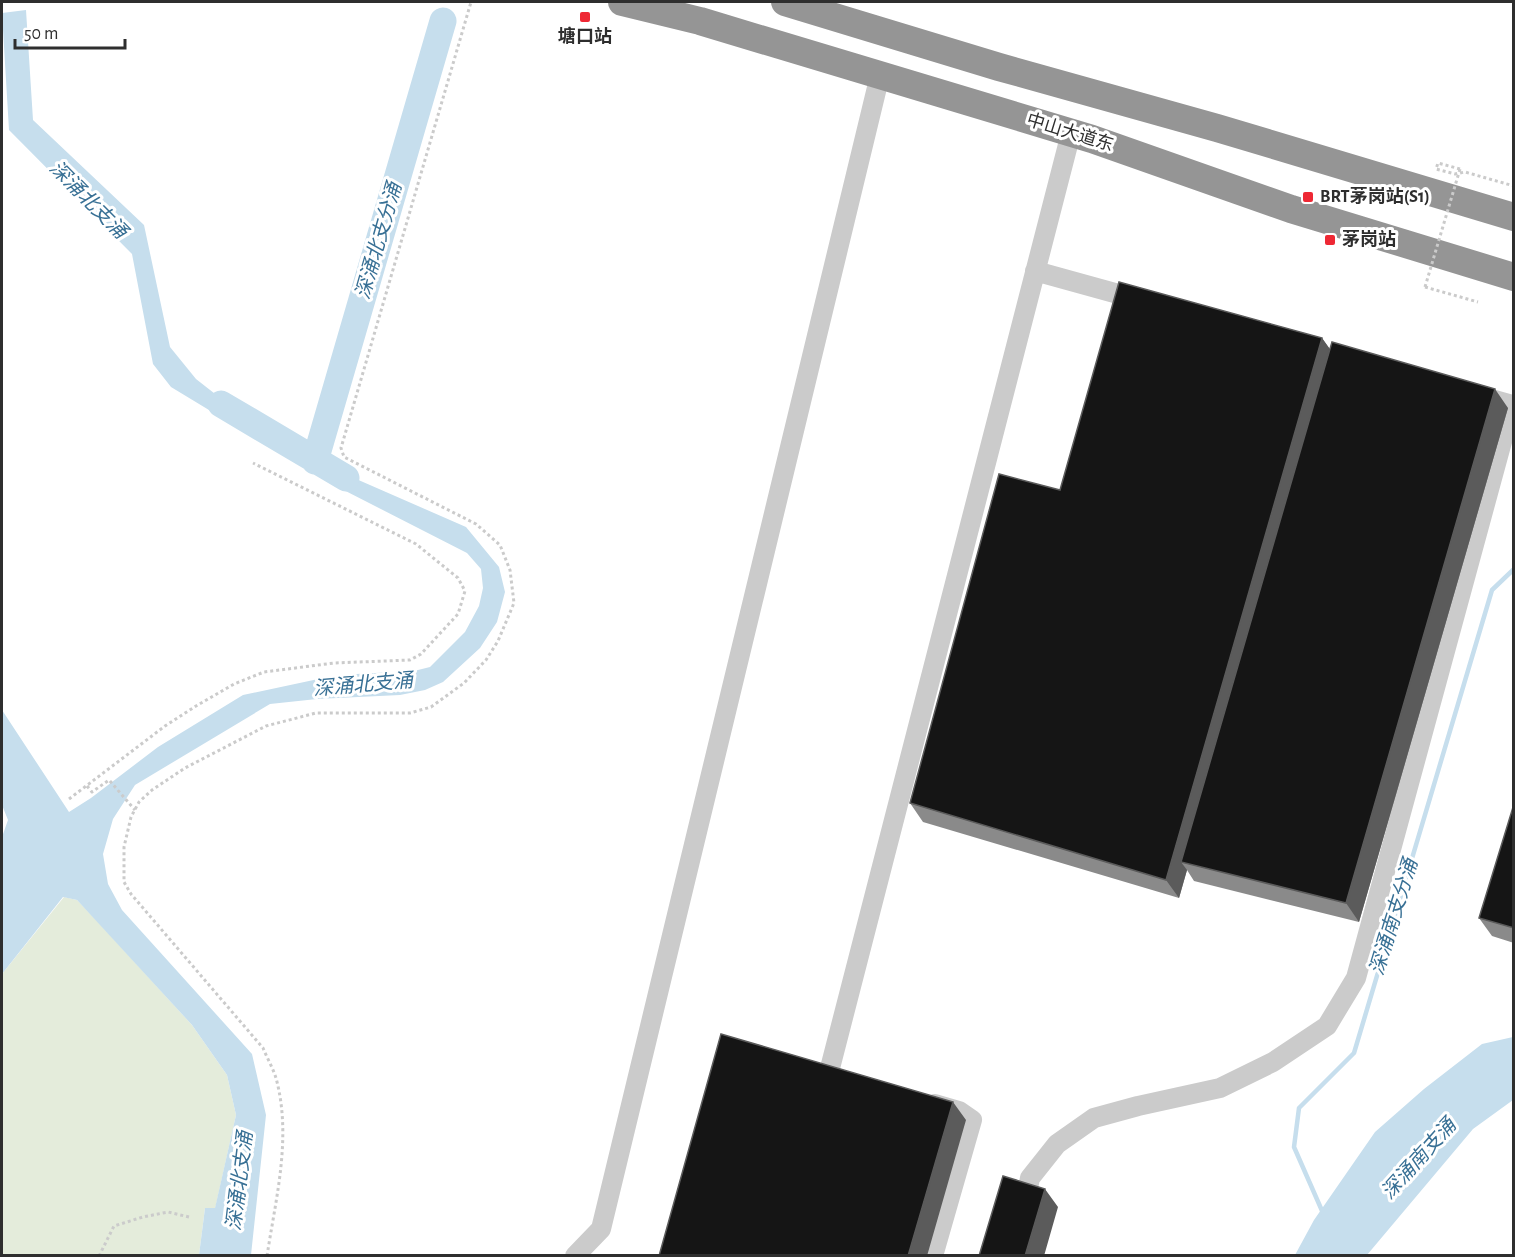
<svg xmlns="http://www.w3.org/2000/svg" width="1515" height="1257" font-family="'Alegreya Sans','Noto Sans SC',sans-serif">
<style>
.green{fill:#e4ecdb}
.water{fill:#c6deed}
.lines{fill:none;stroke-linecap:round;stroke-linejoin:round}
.stream{stroke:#c6deed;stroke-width:4.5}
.river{stroke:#c6deed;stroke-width:27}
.path{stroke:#cbcbcb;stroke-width:3;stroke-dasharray:3 3;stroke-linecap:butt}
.minor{stroke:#cbcbcb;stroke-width:20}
.highway{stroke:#959595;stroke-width:28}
.path-bridge{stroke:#cbcbcb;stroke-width:3;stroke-dasharray:3 3;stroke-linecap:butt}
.wall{fill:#8a8a8a}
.shaded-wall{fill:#5b5b5b}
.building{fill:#151515;stroke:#5b5b5b;stroke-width:1.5}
.poi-dot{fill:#ee2834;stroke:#fff;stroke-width:2}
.labels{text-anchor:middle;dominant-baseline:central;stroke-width:6;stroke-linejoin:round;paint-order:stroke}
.poi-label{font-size:18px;font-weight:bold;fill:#2e2e2e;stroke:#fff;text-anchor:start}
.street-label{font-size:18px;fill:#2e2e2e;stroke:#fff}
.water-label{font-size:20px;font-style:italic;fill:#387095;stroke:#fff}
</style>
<rect width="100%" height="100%" fill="#fff"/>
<!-- green -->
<path class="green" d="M64 897 77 900 97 921 192 1025 227 1075 236 1115 215 1209 205 1208 199 1255H2V974Z"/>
<!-- water -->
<path class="water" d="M26 10 33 120 144 225 170 347 196 379 283 447 466 527 499 567 505 592 497 622 480 648 443 682 425 690 400 695 317 699 270 704 135 785 113 819 103 854 108 884 122 910 252 1054 266 1115 251 1255H199L205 1208H215L236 1115 227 1075 192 1025 77 900 63 897 2 974V837L8 820 2 805V710L69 812 91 798 158 747 243 695 337 675 414 671 430 667 465 632 479 606 483 588 481 569 467 553 326 481 171 387 153 364 132 254 9 130 2 13Z
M1513 1037V1100L1473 1129 1367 1255H1295L1314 1220 1375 1132 1424 1089 1482 1044Z"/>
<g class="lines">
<!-- stream -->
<path class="stream" d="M1323 1213 1294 1147 1299 1108 1354 1053 1492 590 1514 569"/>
<!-- river -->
<path class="river" d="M221 404 346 478
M315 461 443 21"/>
<!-- path -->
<path class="path" d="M1460 169 1438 163 1436 169 1455 174 1465 172 1514 186
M1425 287 1478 302
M87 786 92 792 109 780 135 810
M69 799 165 726 196 706 234 684 264 672 334 663 410 660 421 654 458 614 465 591 458 578 416 544 253 463
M99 1256 114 1226 143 1217 168 1212 189 1217
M267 1256C276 1197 292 1137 276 1078 273 1068 267 1058 263 1048L131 894 124 882V847L131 817 139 802 152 790 185 768 266 726 316 713H410L431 707 464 683 486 660 498 641 514 603 510 570 500 545 476 524 344 457 341 448 471 2"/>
<!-- minor -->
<path class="minor" d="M1035 271 1140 300
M829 1072 1071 133
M1027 1193 1030 1178 1057 1144 1094 1118 1138 1106 1220 1088 1273 1062 1327 1026 1356 978 1512 405 1480 396
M575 1256 601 1229 880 75
M933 1256 972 1120 959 1111 935 1104"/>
<!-- highway -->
<path class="highway" d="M622 2 700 21 1092 139 1291 209 1514 277
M785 2 999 67 1217 128 1514 217"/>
<!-- path-bridge -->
<path class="path-bridge" d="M1425 287 1460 169"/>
</g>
<!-- wall -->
<path class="wall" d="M1322 338 1330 350 1508 408 1359 922 1194 881 1187 870 1179 898 923 822 910 803 1060 490Z
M1514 804V943L1492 936 1479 918Z"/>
<!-- shaded-wall -->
<path class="shaded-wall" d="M1322 338 1335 356 1181 862 1187 870 1179 898 1166 880Z
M1495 389 1508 408 1359 922 1346 903Z
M953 1102 966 1120 927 1256H908Z
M1045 1189 1058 1207 1044 1256H1025Z"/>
<!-- building -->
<path class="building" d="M1119 282 1322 338 1166 880 910 803 999 474 1060 490Z
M1332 342 1495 389 1346 903 1181 862Z
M1514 804V928L1479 918Z
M721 1034 953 1102 908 1256H659Z
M1003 1176 1045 1189 1025 1256H979Z"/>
<!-- markers -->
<g class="poi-dot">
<rect x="579" y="11" width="12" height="12" rx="3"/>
<rect x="1302" y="191" width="12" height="12" rx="3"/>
<rect x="1324" y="234" width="12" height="12" rx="3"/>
</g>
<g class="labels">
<!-- poi labels -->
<g class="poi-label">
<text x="585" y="37" text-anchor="middle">塘口站</text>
<text x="1320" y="197">BRT茅岗站(S1)</text>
<text x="1342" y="240">茅岗站</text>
</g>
<!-- street labels -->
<g class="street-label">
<text transform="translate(1070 133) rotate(17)">中山大道东</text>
</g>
<!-- water labels -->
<g class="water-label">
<text transform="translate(88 200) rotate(45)">深涌北支涌</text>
<text transform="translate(379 241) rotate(-74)">深涌北支分涌</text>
<text transform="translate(363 685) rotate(-5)">深涌北支涌</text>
<text transform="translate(1394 917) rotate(-73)">深涌南支分涌</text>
<text transform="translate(1419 1159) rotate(-48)">深涌南支涌</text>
<text transform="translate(240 1181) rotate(-83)">深涌北支涌</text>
</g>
</g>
<!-- border -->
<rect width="1515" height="1257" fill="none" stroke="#2e2e2e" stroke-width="6"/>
<!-- scale -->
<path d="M15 39v9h110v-9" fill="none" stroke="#2e2e2e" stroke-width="3"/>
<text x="24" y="39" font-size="18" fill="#2e2e2e" stroke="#ffffff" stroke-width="4.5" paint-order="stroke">50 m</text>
</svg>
